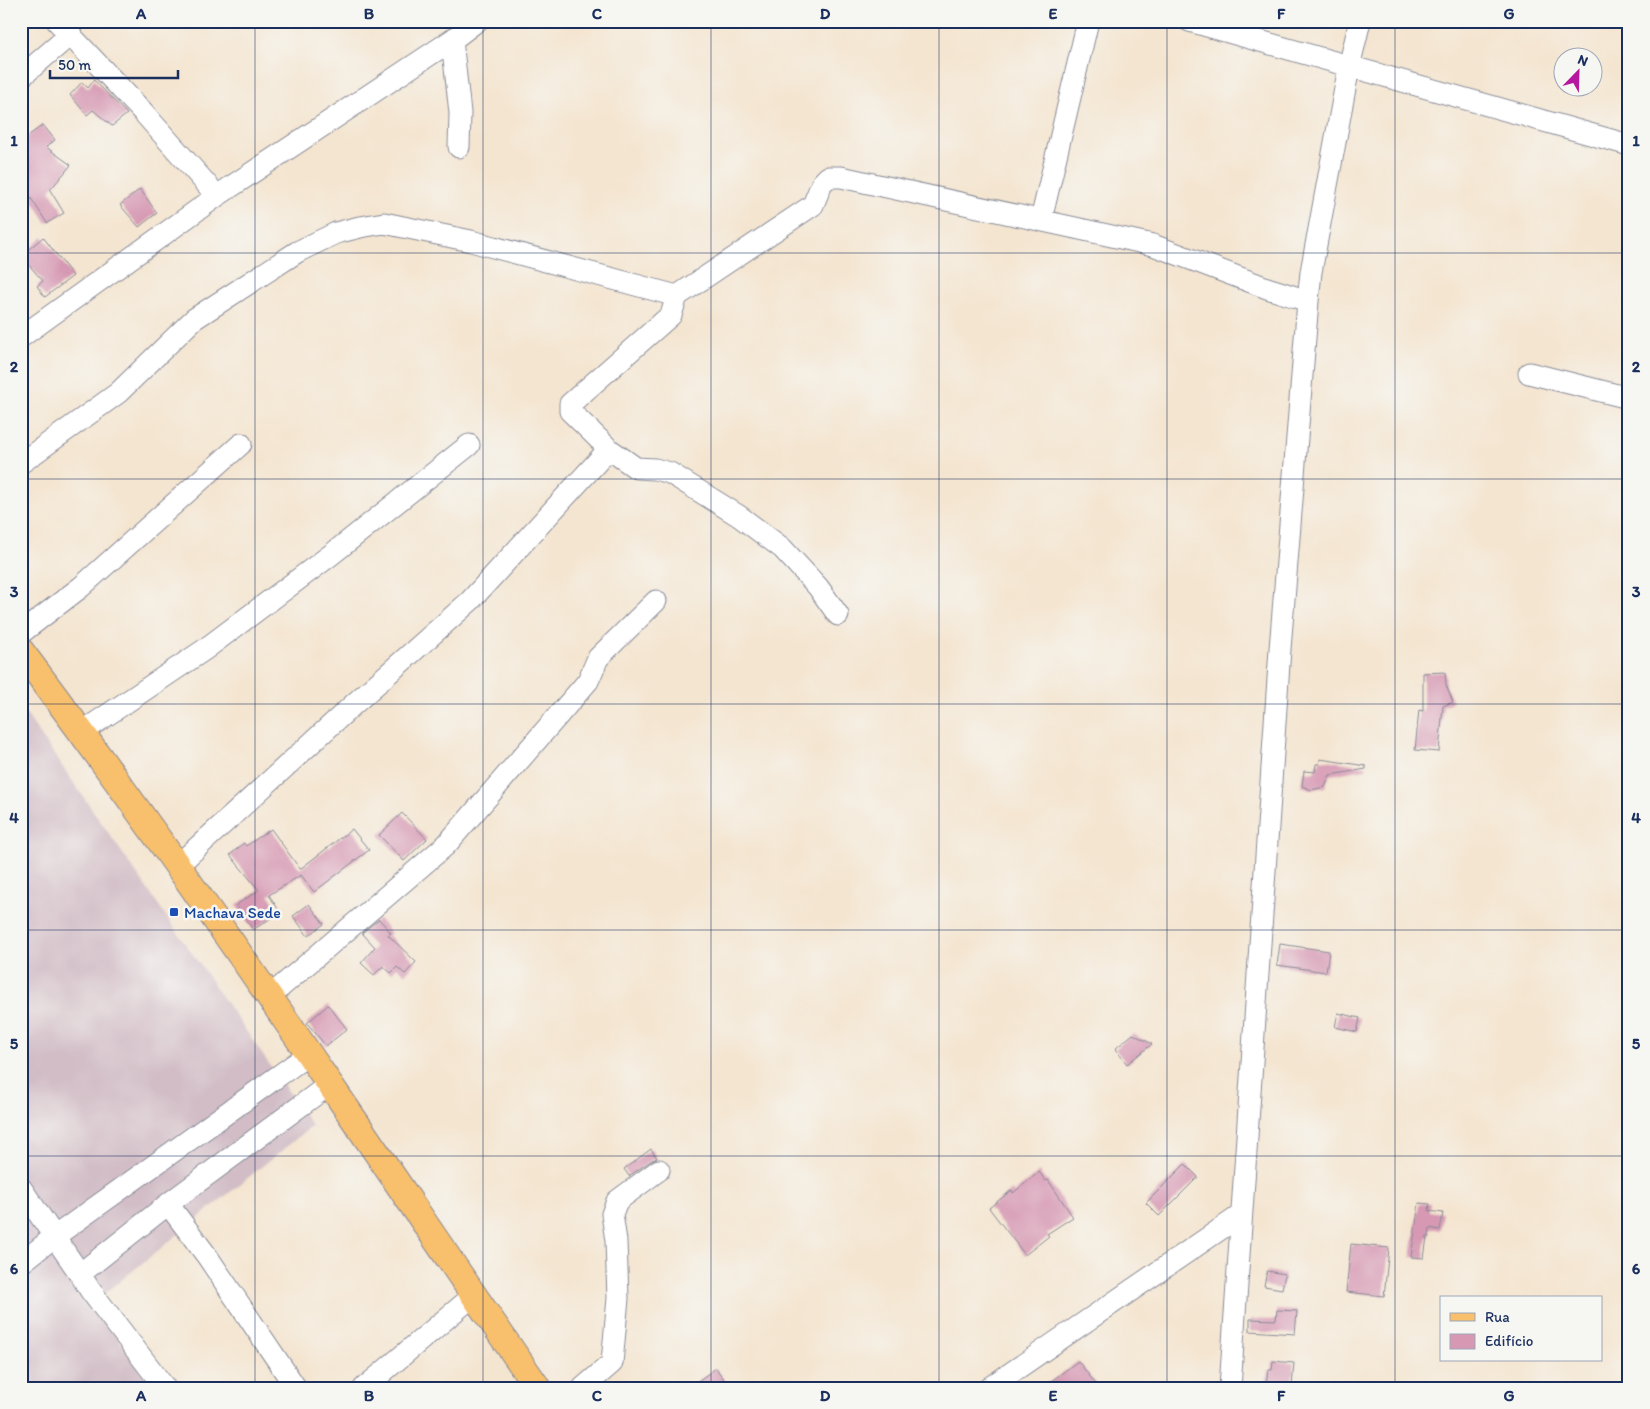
<svg xmlns="http://www.w3.org/2000/svg" width="1650" height="1409" font-family="Itim,sans-serif">
<style>
.industrial{fill:#d2bdc6}
.building{fill:#d698b2}
.lines{fill:none;stroke-linecap:round;stroke-linejoin:round}
.minor-casing{stroke:#888a97;stroke-width:23}
.major-casing{stroke:#888a97;stroke-width:28}
.minor{stroke:#fff;stroke-width:21}
.major{stroke:#f8bf6c;stroke-width:26}
.grid{fill:none;stroke:#1b2f5e;stroke-width:1;stroke-opacity:0.55}
.transit-dot{fill:#1a4fb4;stroke:#f6f6f2;stroke-width:2}
.labels{text-anchor:middle;dominant-baseline:central;stroke-width:5;stroke-linejoin:round;paint-order:stroke}
.transit-label{font-size:16px;fill:#164399;stroke:#f6f6f2;text-anchor:start}
.neatline{fill:none;stroke:#1b2f5e;stroke-width:2}
.grid-label{font-size:16px;text-anchor:middle;font-weight:bold;fill:#1b2f5e}
</style>
<rect width="100%" height="100%" fill="#f6f6f2"/>
<filter id="ink" filterUnits="userSpaceOnUse"><feTurbulence type="fractalNoise" baseFrequency=".02" numOctaves="2"/><feDisplacementMap in="SourceGraphic" scale="10" xChannelSelector="R" yChannelSelector="G"/><feConvolveMatrix kernelMatrix="1 2 1 2 8 2 1 2 1" color-interpolation-filters="sRGB"/></filter>
<filter id="wash" filterUnits="userSpaceOnUse"><feTurbulence type="fractalNoise" baseFrequency=".0096" numOctaves="4" result="noise"/><feDisplacementMap in="SourceGraphic" scale="20" xChannelSelector="R" yChannelSelector="G"/><feGaussianBlur stdDeviation="1.12" result="paint"/><feColorMatrix in="noise" values="0 0 0 0 0 0 0 0 0 0 0 0 0 0 0 0 0 1.4 0 .05"/><feComposite in="paint" operator="in"/></filter>
<g filter="url(#wash)">
<rect width="100%" height="100%" fill="#f4e5d0"/>
<!-- industrial -->
<path class="industrial" d="M21 707 312 1126 93 1303 153 1388H21Z"/>
<g id="blocks">
<!-- building -->
<path class="building" d="M94 80 127 114 112 126 93 110 87 115 70 95 82 82 88 88Z
M43 125 55 140 46 147 71 165 50 190 64 213 47 223 27 192 21 196V168L30 162 21 152V141Z
M140 189 157 213 139 227 120 205Z
M43 237 73 276 45 297 37 286 43 281 21 256Z
M1445 672 1446 685 1453 702 1443 706 1439 752 1415 750 1419 710 1423 711V673Z
M1320 759 1366 766V769L1330 775 1325 787 1311 790 1302 786 1304 771 1315 772 1316 764H1319Z
M402 813 427 839 404 861 379 835Z
M271 829 300 869 352 829 369 850 314 892 301 875 269 895 280 912 253 930 236 905 259 890 230 855 244 843 246 846Z
M309 904 324 924 308 936 293 916Z
M379 919 391 933 388 935 416 962 405 974 397 967 391 973 383 966 374 975 361 963 375 947 362 933Z
M1280 944 1329 951 1326 972 1277 965Z
M328 1005 347 1029 326 1046 307 1023Z
M1338 1013 1360 1018 1357 1032 1335 1027Z
M1133 1034 1152 1044 1127 1064 1115 1049Z
M651 1149 657 1158 652 1160 629 1176 624 1169Z
M1185 1164 1198 1177 1159 1216 1146 1203Z
M1039 1172 1046 1181 1048 1180 1073 1217 1047 1234 1049 1236 1025 1255 989 1208 1012 1190 1013 1193Z
M1419 1203 1430 1204 1429 1211 1443 1213 1440 1230 1430 1228 1429 1237H1427L1424 1258 1411 1257Z
M1351 1244 1389 1248 1384 1296 1346 1292Z
M1267 1271 1285 1274 1282 1289 1264 1286Z
M1277 1310 1297 1311 1295 1334 1250 1331V1319L1276 1320Z
M1078 1361 1099 1388H1042Z
M1273 1361 1294 1363 1292 1386 1266 1384 1268 1370H1272Z
M716 1368 730 1388H688Z"/>
</g>
</g>
<g filter="url(#ink)">
<use href="#blocks" fill-opacity="0" stroke="#888a97" stroke-width="1"/>
<g class="lines">
<defs>
<path id="minor" d="M57 21 143 112 217 196
M1189 21 1629 145
M452 40 460 113 459 147
M21 77 71 34
M1041 220 1088 21
M21 337 217 196 452 40 477 21
M1529 373 1629 398
M21 463 118 393 194 319 297 252 336 233 360 227 384 223 471 241 677 296
M838 615 818 587 782 548 739 516 670 473 655 469 636 468 609 449 570 411V404L671 315 677 296 813 205 822 183 828 177H841L1153 245 1267 288 1308 301 1311 272 1349 67 1360 21
M21 633 81 587 241 444
M82 732 204 650 332 554 469 445
M177 866 354 704 470 601 609 449
M269 997 446 845 588 681 598 658 656 601
M21 1188 80 1274
M168 1204 207 1256 296 1388
M21 1263 54 1237 309 1054
M165 1388 90 1290 80 1274 168 1204 330 1084
M364 1388 473 1296
M583 1388 612 1363 618 1298 616 1241 612 1214 617 1201 659 1170
M989 1388 1241 1215
M1230 1388 1280 649 1308 301"/>
<path id="major" d="M21 651C128 793 230 939 331 1086 400 1186 468 1288 538 1388"/>
</defs>
<!-- minor casing -->
<use href="#minor" class="minor-casing"/>
<!-- major casing -->
<use href="#major" class="major-casing"/>
<!-- minor -->
<use href="#minor" class="minor"/>
<!-- major -->
<use href="#major" class="major"/>
</g>
</g>
<!-- grid -->
<path class="grid" d="M255 21V1388M483 21V1388M711 21V1388M939 21V1388M1167 21V1388M1395 21V1388M21 253H1629M21 479H1629M21 704H1629M21 930H1629M21 1156H1629"/>
<!-- markers -->
<rect class="transit-dot" x="169" y="907" width="10" height="10" rx="2.5"/>
<g class="labels">
<!-- transit labels -->
<g class="transit-label">
<text x="184" y="912">Machava Sede</text>
</g>
</g>
<!-- margin -->
<rect width="1650" height="1409" fill="none" stroke="#f6f6f2" stroke-width="55"/>
<!-- legend -->
<rect x="1440" y="1296" width="162" height="65" fill="#f6f6f2" stroke="#9ea6b7"/>
<rect x="1450" y="1313" width="25" height="8" fill="#f8bf6c" stroke="#9ea6b7"/>
<text x="1485" y="1322" font-size="15" fill="#1b2f5e">Rua</text>
<rect x="1450" y="1334" width="25" height="15" fill="#d698b2" stroke="#9ea6b7"/>
<text x="1485" y="1346" font-size="15" fill="#1b2f5e">Edifício</text>
<!-- north arrow -->
<g transform="translate(1578 72) rotate(23)"><circle r="24" fill="#f6f6f2" stroke="#9ea6b7"/>
<path d="M0-4L9 19L0 12L-9 19Z" fill="#b5179e"/>
<text y="-8" font-size="14" font-weight="bold" text-anchor="middle" fill="#1b2f5e">N</text>
</g>
<!-- scale -->
<path d="M50 70v8h128v-8" fill="none" stroke="#1b2f5e" stroke-width="2.5"/>
<text x="58" y="70" font-size="15" fill="#1b2f5e" stroke="#f6f6f2" stroke-width="4" paint-order="stroke">50 m</text>
<rect x="28" y="28" width="1594" height="1354" class="neatline"/>
<g class="grid-label">
<text x="141" y="19">A</text>
<text x="369" y="19">B</text>
<text x="597" y="19">C</text>
<text x="825" y="19">D</text>
<text x="1053" y="19">E</text>
<text x="1281" y="19">F</text>
<text x="1509" y="19">G</text>
<text x="14" y="146">1</text>
<text x="1636" y="146">1</text>
<text x="14" y="372">2</text>
<text x="1636" y="372">2</text>
<text x="14" y="597">3</text>
<text x="1636" y="597">3</text>
<text x="14" y="823">4</text>
<text x="1636" y="823">4</text>
<text x="14" y="1049">5</text>
<text x="1636" y="1049">5</text>
<text x="14" y="1274">6</text>
<text x="1636" y="1274">6</text>
<text x="141" y="1401">A</text>
<text x="369" y="1401">B</text>
<text x="597" y="1401">C</text>
<text x="825" y="1401">D</text>
<text x="1053" y="1401">E</text>
<text x="1281" y="1401">F</text>
<text x="1509" y="1401">G</text>
</g>
</svg>
